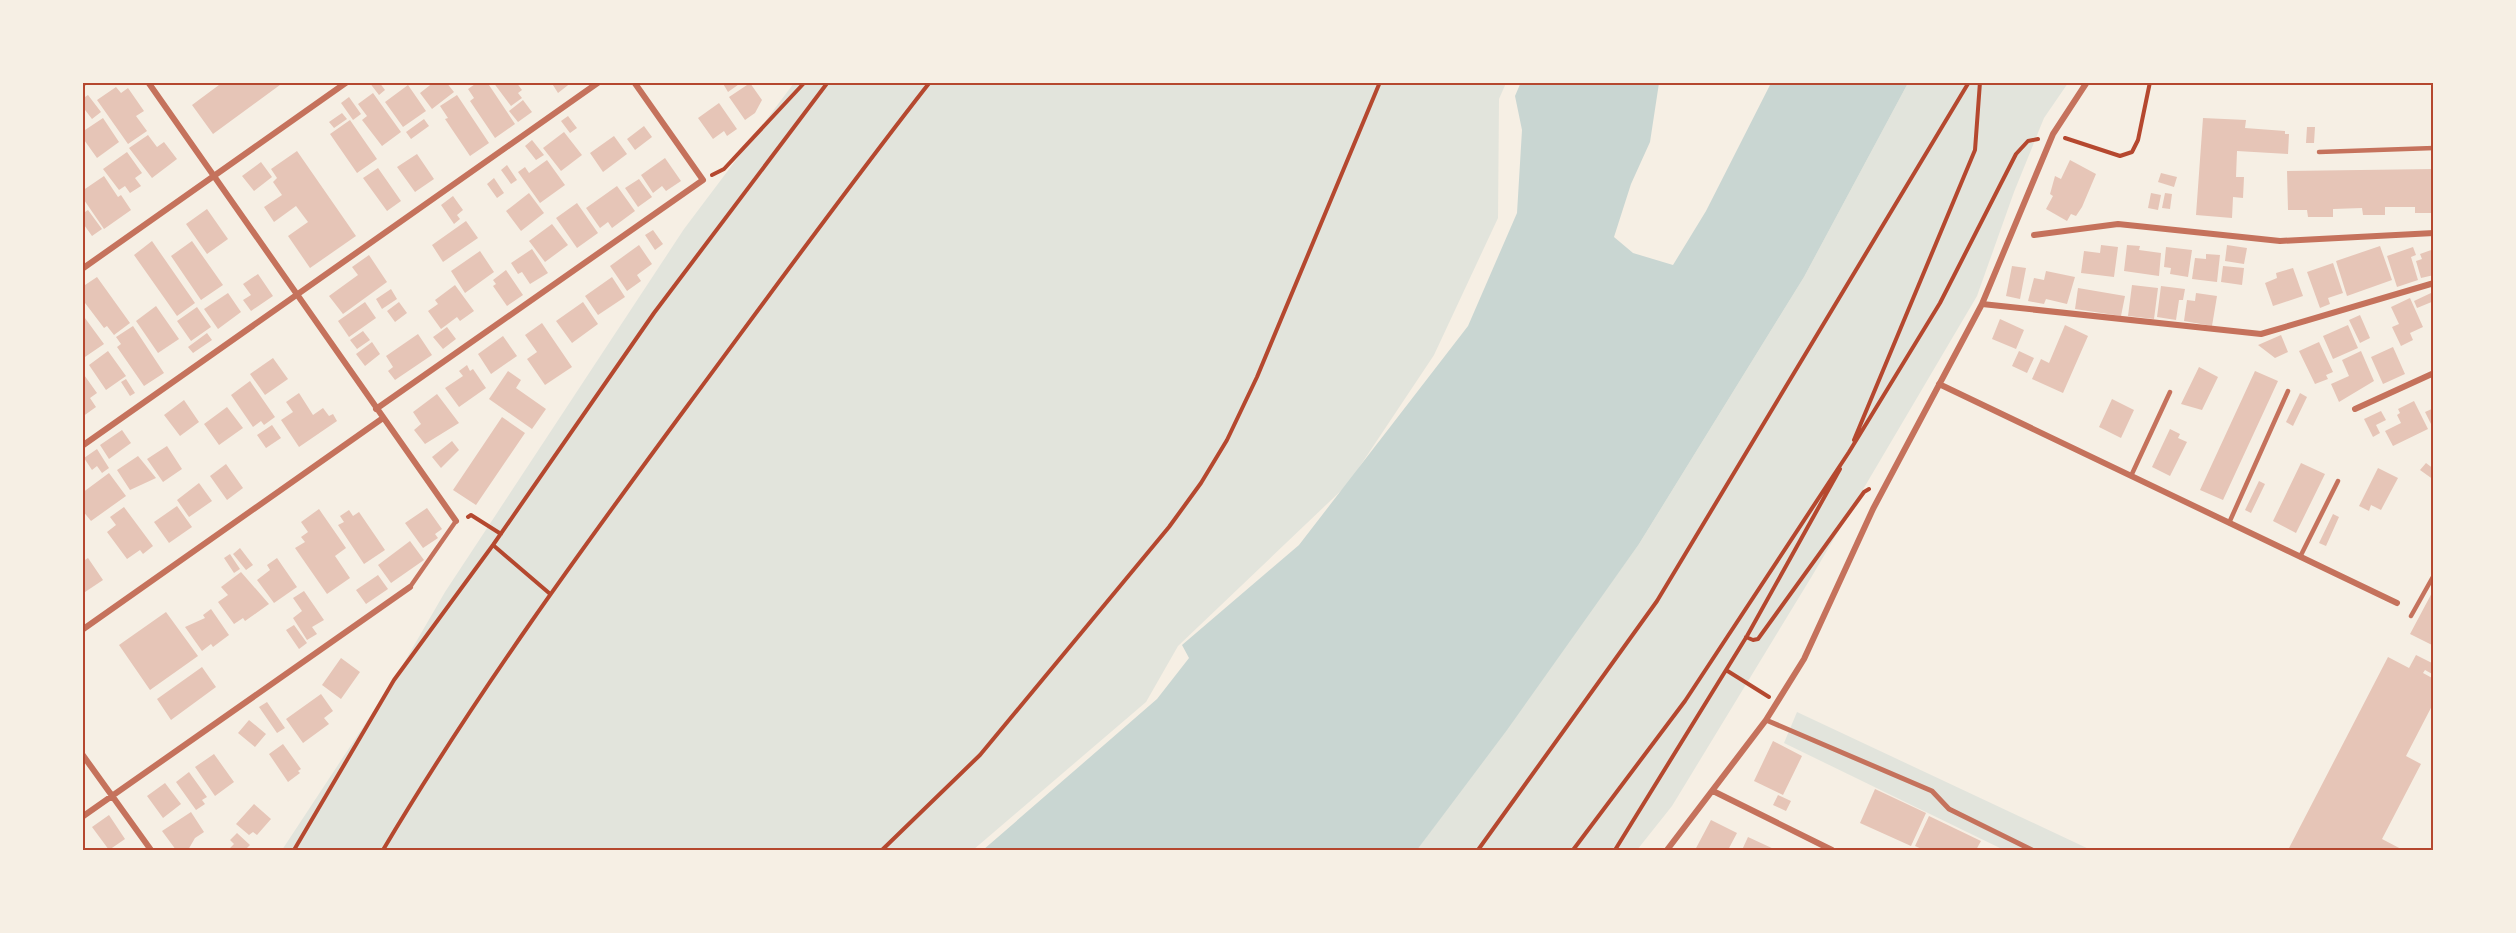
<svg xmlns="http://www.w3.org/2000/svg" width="2516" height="933" font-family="'Work Sans',sans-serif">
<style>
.green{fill:#e2e4dc}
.water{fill:#c9d6d2}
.building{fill:#e6c5b7}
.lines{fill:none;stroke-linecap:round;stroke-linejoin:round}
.path{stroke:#b5482f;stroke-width:4}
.service{stroke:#c5725c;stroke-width:4.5}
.pedestrian{stroke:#c5725c;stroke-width:5}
.minor{stroke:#c5725c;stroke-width:6}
.neatline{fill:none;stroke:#b5482f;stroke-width:2}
</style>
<rect width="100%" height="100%" fill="#f6efe4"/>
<!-- green -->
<path class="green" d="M794 83H1506L1499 99 1498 218 1434 355 1348 484 1178 646 1146 702 973 850H282L394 680 445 592 684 229Z
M1908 83H2068L2044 118 2014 192 1977 296 1812 576 1672 806 1637 850H1417L1639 544 1804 277Z
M1797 712 2091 850H2004L1784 743Z"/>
<!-- water -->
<path class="water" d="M1521 82 1659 83 1650 142 1631 184 1614 237 1633 253 1673 265 1706 211 1771 83H1908L1804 277 1639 544 1507 730 1417 850H983L1157 699 1189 658 1182 645 1299 545 1468 326 1517 213 1522 130 1515 96Z"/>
<!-- building -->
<path class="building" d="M223 82H284L213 134 192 105Z
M369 82H379L385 90 379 95Z
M434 82H446L454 92 432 109 420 93Z
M478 82H487L515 124 495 138 470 101 474 98 468 89Z
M493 82H516L522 90 518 93 522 98 511 106Z
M551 82H572L558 93Z
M722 82H742L728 92Z
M750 83 762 100 755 113 745 120 729 97Z
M408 85 426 111 403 127 385 102Z
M116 87 121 93 128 88 144 111 136 116 147 131 128 144 97 100Z
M373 93 401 132 382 146 362 120 367 116 358 104Z
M88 95 101 112 92 119 82 106V99Z
M457 95 489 143 470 156 445 119 448 118 440 106Z
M349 97 361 114 353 120 341 103Z
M523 100 532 112 518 122 509 111Z
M719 103 737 129 727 136 724 131 713 139 698 118Z
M342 113 347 119 334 128 329 122Z
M568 116 577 128 570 133 561 121Z
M103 118 119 142 97 158 82 137V132Z
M2203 118 2246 120 2245 128 2285 131V134H2289L2288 154 2237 151 2236 177H2244L2243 198 2233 197 2232 218 2196 215Z
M424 119 429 126 411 139 406 132Z
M350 120 377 159 357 173 330 134Z
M644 126 652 137 635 150 627 139Z
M2307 127H2315L2314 143H2306Z
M564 132 582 155 561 171 543 148Z
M148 135 157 147 164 142 177 159 152 178 129 148Z
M614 136 627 154 603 172 590 153Z
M532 140 544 155 536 160 525 146Z
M297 151 356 236 310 268 288 236 308 222 296 206 274 222 264 207 282 195 273 182 277 178 271 169Z
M127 152 142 173 135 178 141 186 130 193 125 186 119 190 103 169Z
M417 154 434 179 415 192 397 167Z
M665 158 681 181 666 191 662 186 653 193 641 175Z
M547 160 565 185 540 203 518 172 525 167 529 173Z
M2070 160 2096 174 2082 207 2076 216 2071 214 2067 221 2046 209 2053 196 2050 194 2055 176 2061 179Z
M261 162 272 177 254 191 242 176Z
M507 165 517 180 511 184 501 170Z
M378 168 401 201 387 211 363 178Z
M2434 169V213H2415V207H2385V215H2363L2362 208 2333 209V217H2308L2307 210H2288L2287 171Z
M2161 173 2177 177 2174 187 2158 182Z
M104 176 118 197 121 195 131 210 104 229 82 197V191Z
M494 178 504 193 497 198 487 184Z
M639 179 652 197 638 207 625 188Z
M617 186 635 211 612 228 608 222 600 228 586 208Z
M529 193 544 213 521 231 506 211Z
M2151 193 2161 195 2158 210 2148 208Z
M2165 193 2172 194 2170 209 2162 208Z
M453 196 463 210 457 215 460 219 454 224 441 205Z
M577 203 598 233 577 248 556 218Z
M207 209 228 239 207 254 186 224Z
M88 210 102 229 92 236 82 222V214Z
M466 221 478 238 443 262 432 245Z
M552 224 568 245 545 262 529 241Z
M653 230 663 244 655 250 645 235Z
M152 241 195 303 177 316 134 255Z
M192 241 223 285 201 300 171 256Z
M639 245 652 264 637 275 641 281 627 291 610 266Z
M2101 245 2118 247 2114 277 2081 273 2084 251 2100 253Z
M2127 245 2140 246 2139 250 2161 253 2159 276 2124 271Z
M2227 245 2247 248 2244 264 2225 261Z
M2380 246 2392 280 2347 296 2336 261Z
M2166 247 2192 250 2188 277 2170 274 2171 268 2164 267Z
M2413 247 2416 255 2411 257 2418 280 2397 287 2387 256Z
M532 249 548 273 530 284 522 272 518 274 511 263Z
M2434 249V275L2421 278 2416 261 2422 259 2420 254Z
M480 251 494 272 465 293 451 271Z
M2206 254 2220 255 2217 282 2192 279 2195 258 2206 259Z
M369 255 387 282 343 314 329 296 358 275 352 267Z
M2333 263 2343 293 2328 298 2330 304 2320 308 2307 272Z
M2012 266 2026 268 2020 299 2006 296Z
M2223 266 2244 268 2242 285 2221 282Z
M2293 268 2303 296 2273 306 2265 283 2277 278 2276 273Z
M506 270 523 295 507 306 493 286 496 284 493 280Z
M2046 271 2075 277 2067 304 2046 299 2044 304 2028 301 2034 278 2044 280Z
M258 274 273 296 251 311 243 300 251 295 243 284Z
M97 277 130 323 114 335 107 326 104 328 82 299V287Z
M612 277 625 297 598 315 585 296Z
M455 285 474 311 460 321 457 317 441 329 428 311 438 304 435 300Z
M2132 285 2158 288 2154 319 2128 316Z
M2161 286 2185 289 2183 300H2179L2176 320 2157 317Z
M2078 288 2125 296 2121 316 2075 309Z
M391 289 397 299 382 309 376 299Z
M228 293 241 312 218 329 204 309Z
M2196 293 2217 296 2212 326 2184 321 2187 300 2195 301Z
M2431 293 2434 301 2417 308 2414 301Z
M2410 298 2423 327 2410 333 2413 340 2401 346 2392 327 2399 324 2391 307Z
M365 302 376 318 349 337 338 321Z
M399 302 407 313 395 322 387 311Z
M583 302 598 324 572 343 556 321Z
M156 306 179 339 158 353 136 321Z
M197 307 211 327 191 341 177 321Z
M82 314 104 344 82 359Z
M2360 315 2370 338 2360 343 2349 320Z
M2000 319 2024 330 2016 349 1992 339Z
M542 323 572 367 545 385 527 359 537 352 525 335Z
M2065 325 2088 336 2063 393 2032 379 2041 359 2049 363Z
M2348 325 2358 348 2333 359 2323 336Z
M133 326 164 373 144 386 117 347 121 344 116 337Z
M447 327 456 339 443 349 433 337Z
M363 331 370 340 357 349 350 340Z
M207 333 212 340 193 353 188 347Z
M418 334 432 355 395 380 388 371 393 367 386 356Z
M2281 335 2288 352 2275 358 2258 345Z
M503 336 517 356 491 374 478 354Z
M372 342 380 354 365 366 356 354Z
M2319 342 2333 372 2326 375 2328 379 2315 384 2299 351Z
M2393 347 2405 374 2383 384 2371 357Z
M108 351 126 376 106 390 89 365Z
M2019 351 2034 358 2027 373 2012 366Z
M2361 351 2374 381 2339 402 2331 384 2349 376 2342 360Z
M273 358 288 379 265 395 250 374Z
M467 365 470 371 473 369 486 388 459 407 445 388 463 376 459 371Z
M2199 367 2218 377 2202 410 2181 404Z
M508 371 521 380 516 388 546 409 532 429 489 399Z
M2255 371 2278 381 2223 500 2200 490Z
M82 372 97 393 90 398 96 407 82 417Z
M126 379 135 393 130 396 121 382Z
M250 381 275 417 264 425 261 421 253 427 231 395Z
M299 393 313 415 323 408 329 416 333 414 337 421 299 447 281 420 293 412 286 402Z
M2300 393 2307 397 2293 426 2286 422Z
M437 394 459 423 425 444 414 430 421 424 413 412Z
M2112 399 2134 410 2121 438 2099 427Z
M184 400 199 422 180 436 164 415Z
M2414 401 2428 429 2393 446 2385 431 2401 423 2397 415 2400 413 2398 409Z
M227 407 243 428 219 445 204 424Z
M2434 408V430L2425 412Z
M2381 411 2386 420 2376 425 2380 433 2373 437 2364 419Z
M502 417 525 433 476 505 453 490Z
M272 425 281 438 266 448 257 435Z
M2170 429 2180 434 2178 438 2187 442 2170 476 2152 467Z
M122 430 131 443 109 459 100 445Z
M452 441 459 450 441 468 432 457Z
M167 446 182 469 163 482 147 459Z
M97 449 109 468 102 473 97 466 92 470 84 458Z
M138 456 156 478 130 490 117 470Z
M2301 463 2325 474 2296 533 2273 521Z
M2426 463 2434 469V480L2420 470Z
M226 464 243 488 227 500 210 476Z
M2378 468 2398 478 2381 510 2371 505 2369 511 2359 506Z
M109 473 126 496 91 521 82 510V493Z
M2259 481 2265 484 2251 513 2245 510Z
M199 483 212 501 189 517 177 500Z
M177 506 192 527 169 543 154 522Z
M124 507 153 546 143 554 140 550 127 559 107 532 116 525 110 517Z
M427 508 442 529 435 534 438 538 423 548 405 523Z
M319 509 346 548 335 556 350 578 327 594 295 548 305 542 301 537 308 532 301 522Z
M349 510 353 516 359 512 385 550 364 564 338 525 344 522 340 516Z
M2333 514 2339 517 2326 546 2319 543Z
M410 541 424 560 391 583 378 565Z
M240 548 253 565 246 570 233 554Z
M230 554 240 569 234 573 224 558Z
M88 558 103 580 82 594V562Z
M277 558 297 587 274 603 257 580 270 570 267 565Z
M241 572 269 604 245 621 243 618 234 624 218 602 228 595 221 587Z
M378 575 388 589 366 604 356 590Z
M2434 589V646L2410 634Z
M304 591 324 620 312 627 317 634 307 640 293 618 302 611 293 598Z
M211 609 229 635 213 647 211 644 202 651 185 627 205 618 203 615Z
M166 612 198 656 150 690 119 645Z
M294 625 307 643 299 649 286 630Z
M2416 655 2434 664V675L2425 670 2423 673 2434 679V702L2406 756 2421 764 2382 839 2403 850H2288L2388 657 2409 668Z
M341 658 360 672 341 699 322 685Z
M202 667 216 687 171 720 157 699Z
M321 694 333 711 324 718 329 724 303 743 286 719Z
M267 702 285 728 277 733 259 707Z
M249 720 266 734 255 747 238 733Z
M1773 741 1802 756 1783 795 1754 781Z
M283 744 301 769 298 771 300 773 288 782 269 754Z
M214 754 234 782 215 796 195 767Z
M189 772 207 797 202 800 205 804 196 810 176 782Z
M165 783 181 804 163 818 147 796Z
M1875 789 1926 813 1911 846 1860 823Z
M1778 795 1791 801 1786 811 1773 805Z
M254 804 271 819 257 835 253 832 249 835 236 824Z
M191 812 204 832 195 838 188 850H176L162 831Z
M109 815 125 839 109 850 92 827Z
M1929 816 1981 841 1976 850H1924L1915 846Z
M1711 820 1737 833 1728 850H1695Z
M237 833 250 845 246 849 248 850H228L234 844 230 840Z
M1748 837 1776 850H1742Z"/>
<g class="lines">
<!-- path -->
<path class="path" d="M2065 138 2120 156 2132 152 2138 140 2150 82
M712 175 724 169 805 82
M1854 440 1975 150 1980 82
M468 517 471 515 501 534
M493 545 549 593
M1746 637 1753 640 1758 639 1864 492 1869 489
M1726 670 1769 697
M294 850 394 680 493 545 654 313 828 82
M383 850C475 695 581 550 688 405 768 297 847 188 930 82
M882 850 980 755 1169 527 1201 483 1227 440 1257 377 1380 82
M1478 850 1657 601 1969 82
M1573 850 1685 701 1849 452 1940 303 2016 154 2028 141 2038 139
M1615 850 1747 636 1840 469"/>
<!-- service -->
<path class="service" d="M2319 152 2434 148
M2131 476 2170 392
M2229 523 2288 391
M2300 557 2338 481
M410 587 456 521
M2411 616 2434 575"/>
<!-- pedestrian -->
<path class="pedestrian" d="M1766 720 1932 791 1949 809 2032 850"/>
<!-- minor -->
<path class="minor" d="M148 82 456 521
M82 84 85 82
M2034 235 2118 224 2280 241 2434 233
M82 269 347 82
M1982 304 2261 334 2434 283
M1939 384 2397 603
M376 409 703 180 634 82
M2355 409 2434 373
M82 446 599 82
M82 630 383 418
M82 754 151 850
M1713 791 1832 850
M82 817 410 587
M1667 850 1766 720 1804 659 1873 509 1982 304 2053 134 2087 82"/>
</g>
<!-- border -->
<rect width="2516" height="933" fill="none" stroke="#f6efe4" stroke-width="168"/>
<rect x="84" y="84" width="2348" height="765" class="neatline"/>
</svg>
